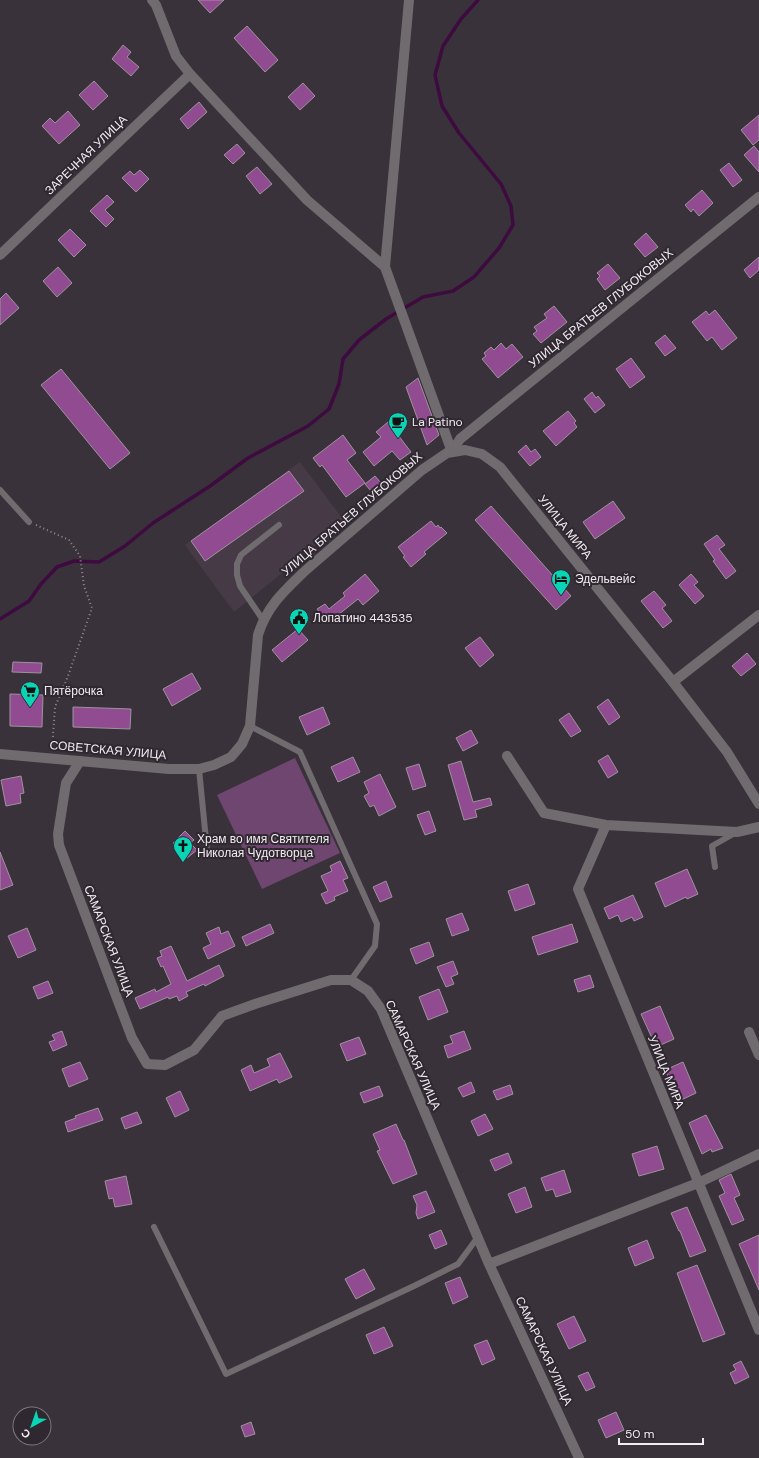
<svg xmlns="http://www.w3.org/2000/svg" width="759" height="1458" font-family="'DM Sans',sans-serif">
<style>
.built{fill:#463a46}
.green{fill:#6f466f}
.lines{fill:none;stroke-linecap:round;stroke-linejoin:round}
.stream{stroke:#3d0b3f;stroke-width:3.5}
.building{fill:#914c91;stroke:#9d939c}
.path{stroke:#938c93;stroke-width:2;stroke-dasharray:1 3;stroke-linecap:butt}
.service{stroke:#706b6f;stroke-width:6}
.minor{stroke:#706b6f;stroke-width:10}
.tertiary{stroke:#706b6f;stroke-width:10}
.labels{text-anchor:middle;dominant-baseline:central;stroke-width:4;stroke-linejoin:round;paint-order:stroke}
.street-label{font-size:12px;fill:#f2ecf2;stroke:#302830}
.poi-label{font-size:12px;fill:#f2ecf2;stroke:#302830;text-anchor:start}
</style>
<rect width="100%" height="100%" fill="#3a323a"/>
<!-- built -->
<path class="built" d="M300 462 345 522 234 612 185 545Z"/>
<!-- green -->
<path class="green" d="M295 758 340 853 262 889 217 795Z"/>
<g class="lines">
<!-- stream -->
<path class="stream" d="M0 619 29 601 41 584 57 567 74 561 99 562 125 546 153 523 210 486 248 458 308 426 329 409 339 384 343 359 359 340 386 319 423 297 453 291 474 277 499 248 513 225 511 206 501 184 459 133 442 106 435 75 443 46 461 19 478 0"/>
</g>
<!-- building -->
<path class="building" d="M198 0H224L210 13Z
M247 26 278 60 265 72 234 38Z
M123 45 131 52 127 57 139 67 131 76 112 59Z
M94 81 108 96 93 110 79 95Z
M303 83 315 96 300 110 288 97Z
M199 102 207 112 188 129 180 119Z
M68 111 80 125 59 144 42 126 50 118 55 123Z
M759 115V140L753 145 741 130Z
M237 144 245 153 233 164 224 155Z
M754 146 759 152V172L744 155Z
M729 163 742 180 733 187 720 170Z
M257 167 272 184 260 194 246 176Z
M140 170 149 179 136 192 122 178 130 171 134 175Z
M702 190 713 203 699 216 693 209 691 212 685 205Z
M107 195 114 202 105 210 114 219 106 227 90 211Z
M70 229 86 245 74 257 58 240Z
M646 233 658 247 645 257 634 244Z
M759 257V270L750 278 744 270Z
M608 264 620 278 605 290 597 279 600 276 597 273Z
M58 267 72 283 57 297 43 281Z
M6 293 19 308 0 325V299Z
M554 306 567 322 541 343 533 334 537 331 534 327 547 318 544 314Z
M715 310 737 338 722 350 712 337 707 341 692 322 706 311 709 315Z
M665 335 676 348 665 356 655 343Z
M501 343 506 349 512 344 523 357 498 378 482 359 486 356 484 353 491 347 494 350Z
M631 358 645 377 630 388 616 369Z
M61 369 130 453 110 469 41 385Z
M418 378 439 435 427 445 406 387Z
M592 392 596 398 598 396 605 405 595 413 584 399Z
M568 411 576 421 574 423 577 427 556 446 543 431Z
M388 422 411 452 400 460 392 451 374 466 363 452 381 437 376 432Z
M343 435 356 453 347 460 365 483 346 497 322 465 320 467 313 458Z
M526 445 531 452 535 449 541 457 530 466 518 452Z
M289 471 304 491 205 561 191 541Z
M375 476 386 489 376 497 365 484Z
M613 501 625 518 595 539 583 522Z
M491 506 571 596 556 610 475 520Z
M431 521 436 527 438 525 440 528 441 527 447 533 424 552 426 554 411 567 403 557 405 556 398 547Z
M717 535 725 545 719 549 736 571 726 579 713 561 715 560 704 544Z
M365 574 379 591 363 605 358 599 328 623 317 609 325 604 329 609 345 596 343 593Z
M691 574 698 582 694 585 704 596 695 604 679 585Z
M654 591 666 605 662 608 672 621 663 628 641 601Z
M298 629 308 640 282 662 272 650Z
M480 637 494 655 480 667 465 648Z
M747 653 756 664 741 676 732 666Z
M13 662 42 663 41 673 12 672Z
M192 673 201 689 172 706 163 689Z
M10 694 43 695 42 727 10 726Z
M608 699 620 717 609 725 597 707Z
M73 707 131 709 130 729 73 727Z
M323 707 330 724 307 735 299 717Z
M569 713 581 731 571 737 559 720Z
M471 730 478 743 463 751 456 738Z
M608 755 618 772 608 778 598 761Z
M353 757 360 772 338 782 331 767Z
M461 761 473 802 490 798 492 805 475 810 477 817 464 820 448 765Z
M419 764 426 786 413 790 406 768Z
M380 774 396 807 379 816 374 805 370 807 364 796 369 793 364 782Z
M21 776 24 793 20 794 21 803 6 806 1 780Z
M429 811 436 831 425 835 417 815Z
M185 831 194 840 190 843 197 850 187 858 173 843Z
M0 852 13 885 0 890Z
M340 861 348 878 343 880 348 891 334 897 335 900 326 904 321 894 328 891 321 876 332 871 330 866Z
M687 869 698 894 687 899 686 897 665 907 655 883Z
M386 881 392 897 380 902 373 887Z
M528 884 535 904 515 911 508 891Z
M633 895 643 917 634 921 632 917 621 922 618 915 609 919 604 908Z
M462 913 469 930 452 936 446 919Z
M270 924 274 933 246 946 242 937Z
M572 924 578 942 538 955 532 937Z
M219 927 221 934 228 931 235 946 208 959 203 948 211 944 206 933Z
M27 928 36 950 18 958 8 936Z
M429 942 434 956 416 964 410 949Z
M171 946 187 981 219 965 224 976 205 986 204 984 186 992 188 996 179 1001 177 996 169 999 168 997 140 1009 135 998 155 989 156 992 171 984 163 966 161 967 157 958 162 956 160 951Z
M453 961 458 974 451 977 454 984 446 987 437 967Z
M590 975 594 987 578 992 574 980Z
M48 981 53 993 38 999 33 987Z
M439 989 448 1012 428 1020 419 997Z
M660 1006 674 1039 656 1047 641 1014Z
M62 1031 67 1045 53 1051 49 1042 55 1040 52 1035Z
M464 1031 471 1049 448 1058 444 1046 453 1043 450 1036Z
M359 1037 366 1054 347 1061 340 1044Z
M280 1053 292 1077 279 1083 277 1079 250 1091 241 1070 251 1065 254 1073 270 1066 267 1059Z
M80 1062 88 1079 69 1087 62 1069Z
M683 1062 696 1093 679 1101 665 1070Z
M471 1082 475 1092 463 1097 458 1088Z
M510 1085 513 1094 497 1100 493 1091Z
M379 1086 383 1096 364 1103 360 1093Z
M180 1091 189 1110 175 1117 166 1098Z
M98 1108 103 1120 68 1132 65 1122 76 1118 75 1116Z
M137 1112 142 1123 125 1129 121 1118Z
M485 1114 493 1129 478 1136 471 1121Z
M706 1115 723 1148 712 1152 711 1149 702 1154 689 1123Z
M396 1124 403 1140H404L417 1174 393 1184 377 1151 380 1150 373 1134Z
M657 1146 664 1169 639 1176 632 1154Z
M508 1153 512 1163 495 1171 490 1160Z
M564 1170 571 1192 556 1197 553 1189 546 1191 541 1178Z
M731 1174 740 1195 734 1198 744 1220 732 1225 719 1196 725 1193 719 1180Z
M126 1176 132 1204 115 1207 113 1198 109 1199 105 1181Z
M525 1187 532 1207 516 1213 508 1194Z
M426 1191 435 1212 418 1219 416 1213 417 1205 413 1196Z
M687 1207 706 1251 690 1257 680 1231H679L671 1213Z
M441 1230 447 1244 435 1249 429 1235Z
M759 1235V1290L739 1244Z
M647 1240 654 1258 635 1266 628 1248Z
M697 1265 725 1334 703 1342 677 1273Z
M364 1269 375 1289 356 1299 345 1279Z
M460 1277 468 1297 453 1304 445 1283Z
M574 1316 586 1341 569 1349 557 1324Z
M384 1327 393 1346 374 1354 366 1335Z
M487 1340 495 1359 482 1365 474 1345Z
M741 1361 749 1377 735 1384 730 1373 736 1370 733 1365Z
M588 1372 595 1387 586 1391 578 1376Z
M616 1412 624 1430 606 1438 598 1420Z
M251 1422 255 1434 245 1437 241 1426Z"/>
<g class="lines">
<!-- path -->
<path class="path" d="M36 525 69 540 80 556 84 586 92 608 68 676 55 707 52 749"/>
<!-- service -->
<path class="service" d="M0 490 29 522
M263 620 240 586 237 575V564L241 555 279 525
M250 726 300 752 377 924 375 946 351 980
M199 769 207 850
M715 867 712 846 735 833
M154 1227 226 1374 414 1286 458 1264 478 1237"/>
<!-- minor -->
<path class="minor" d="M152 0 156 5 176 56 190 74 307 200 385 267 452 452
M0 255 190 74
M385 267 409 0
M452 452 460 439 759 197
M673 682 759 615
M507 756 544 813 606 825 737 832 759 827
M80 761 66 783 58 834 59 845 132 1038 147 1064 165 1065 194 1050 222 1016 255 1004 331 980H351L368 991 381 1009 489 1264 579 1458
M606 825 578 889 759 1330
M749 1032 759 1055
M489 1264 698 1183 759 1154"/>
<!-- tertiary -->
<path class="tertiary" d="M0 754 169 769H199L214 765 231 757 242 744 250 726 258 635C267 606 284 591 306 570L422 470 447 453 465 450 482 454 500 467 673 682 727 752 759 804"/>
</g>
<!-- icons -->
<defs>
<symbol id="cafe-pin" viewBox="-11 -11 22 30"><path d="M0 17L-7.5 6A9.5 9.5 0 1 1 7.5 6Z" fill="#08d5b5" stroke="#302830"/><path d="M-5.5-4.5H6V0H3Q3 3.5 0 3.5H-2.5Q-5.5 3.5-5.5 0ZM3-3.2v2h1.7v-2ZM-6 4.5H4V6H-6Z" fill="#111"/></symbol>
<symbol id="hotel-pin" viewBox="-11 -11 22 30"><path d="M0 17L-7.5 6A9.5 9.5 0 1 1 7.5 6Z" fill="#08d5b5" stroke="#302830"/><path d="M-6-4.5h1.5V1H6V5H4.5V3h-9V5H-6ZM-4 0a1.8 1.8 0 1 1 3.6 0ZM.5 0V-2.5h3Q6-2.5 6 0Z" fill="#111"/></symbol>
<symbol id="civic-pin" viewBox="-11 -11 22 30"><path d="M0 17L-7.5 6A9.5 9.5 0 1 1 7.5 6Z" fill="#08d5b5" stroke="#302830"/><path d="M-.6-6.5H3V-4.5H.6V-3L4-1V1h2V6H-6V1h2V-1L-.6-3ZM-1.2 2.5V6h2.4V2.5Z" fill="#111"/></symbol>
<symbol id="supermarket-pin" viewBox="-11 -11 22 30"><path d="M0 17L-7.5 6A9.5 9.5 0 1 1 7.5 6Z" fill="#08d5b5" stroke="#302830"/><path d="M-6-5.5h2.5l.6 2H6L4.5 2H-2.5L-4.4-4H-6ZM-1.5 3.2a1.3 1.3 0 1 0 .1 0ZM3 3.2a1.3 1.3 0 1 0 .1 0Z" fill="#111"/></symbol>
<symbol id="church-pin" viewBox="-11 -11 22 30"><path d="M0 17L-7.5 6A9.5 9.5 0 1 1 7.5 6Z" fill="#08d5b5" stroke="#302830"/><path d="M-1.2-6h2.4v3.5h3.3v2.4h-3.3V6h-2.4V-.1h-3.3v-2.4h3.3Z" fill="#111"/></symbol>
</defs>
<g fill-rule="evenodd">
<use href="#cafe-pin" x="387" y="411" width="22" height="30"/>
<use href="#hotel-pin" x="550" y="568" width="22" height="30"/>
<use href="#civic-pin" x="288" y="607" width="22" height="30"/>
<use href="#supermarket-pin" x="19" y="680" width="22" height="30"/>
<use href="#church-pin" x="172" y="835" width="22" height="30"/>
</g>
<g class="labels">
<!-- street labels -->
<g class="street-label">
<text transform="translate(86 155) rotate(-44)">ЗАРЕЧНАЯ УЛИЦА</text>
<text transform="translate(601 308) rotate(-39)">УЛИЦА БРАТЬЕВ ГЛУБОКОВЫХ</text>
<text transform="translate(352 514) rotate(-41)">УЛИЦА БРАТЬЕВ ГЛУБОКОВЫХ</text>
<text transform="translate(565 527) rotate(51)">УЛИЦА МИРА</text>
<text transform="translate(108 750) rotate(5)">СОВЕТСКАЯ УЛИЦА</text>
<text transform="translate(109 941) rotate(69)">САМАРСКАЯ УЛИЦА</text>
<text transform="translate(413 1055) rotate(66)">САМАРСКАЯ УЛИЦА</text>
<text transform="translate(666 1072) rotate(68)">УЛИЦА МИРА</text>
<text transform="translate(544 1351) rotate(65)">САМАРСКАЯ УЛИЦА</text>
</g>
<!-- poi labels -->
<g class="poi-label">
<text x="412" y="422">La Patino</text>
<text x="575" y="579">Эдельвейс</text>
<text x="313" y="618">Лопатино 443535</text>
<text x="44" y="691">Пятёрочка</text>
<text x="197" y="839">Храм во имя Святителя<tspan x="197" dy="14">Николая Чудотворца</tspan></text>
</g>
</g>
<!-- north arrow -->
<g transform="translate(32 1426) rotate(220)"><circle r="19" fill="#302830" stroke="#7e767e"/>
<path d="M0-3L7 15L0 10L-7 15Z" fill="#08d5b5"/>
<text y="-6" font-size="11" font-weight="bold" text-anchor="middle" fill="#f2ecf2">С</text>
</g>
<!-- scale -->
<path d="M619 1438v6h84v-6" fill="none" stroke="#f2ecf2" stroke-width="2"/>
<text x="625" y="1438" font-size="12" fill="#f2ecf2" stroke="#302830" stroke-width="3" paint-order="stroke">50 m</text>
</svg>
